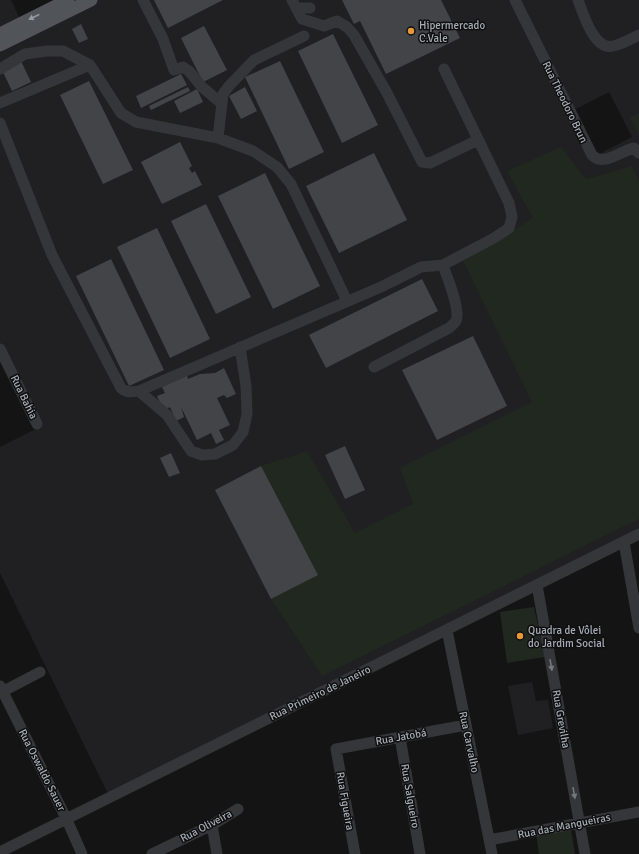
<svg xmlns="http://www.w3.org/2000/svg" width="639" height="854" font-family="Signika,sans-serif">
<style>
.built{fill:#202022;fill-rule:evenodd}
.green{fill:#202820}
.building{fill:#434448}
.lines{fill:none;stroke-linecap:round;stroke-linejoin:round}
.minor{stroke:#35363a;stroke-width:11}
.major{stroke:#515459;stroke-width:13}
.oneway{fill:#959ba3}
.oneway2{fill:#73777e}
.poi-dot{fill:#e6983b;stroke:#0f0f10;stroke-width:1.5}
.labels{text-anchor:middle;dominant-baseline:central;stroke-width:3;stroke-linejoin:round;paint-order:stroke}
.poi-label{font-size:11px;fill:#a6adb5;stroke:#0f0f10;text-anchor:start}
.street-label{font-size:11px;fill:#a6adb5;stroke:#0f0f10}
</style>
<rect width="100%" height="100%" fill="#141415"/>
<!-- built -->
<path class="built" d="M0 0H11L22 23 0 34Z
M91 0H639V534L110 798 0 573V447L38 428 0 349V45ZM609 92 632 137 593 157 570 112Z
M532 682 536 701 548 700 553 728 518 735 508 686Z"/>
<!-- green -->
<path class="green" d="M639 113V135L630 117Z
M561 147 586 179 632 166 639 181V519L322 676 271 599 317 574 261 466 307 451 355 533 413 504 400 468 532 402 463 261 533 218 507 171Z
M534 607 545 657 507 663 500 612Z
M571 829 575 854H539L536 834Z"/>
<!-- building -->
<path class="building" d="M154 0H223L168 28Z
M342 0H441L460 38 386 74 360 21 354 24Z
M81 24 88 39 79 43 72 29Z
M204 26 227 70 203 82 181 38Z
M333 34 378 125 342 143 298 51Z
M21 61 31 82 12 91 2 70Z
M280 61 324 152 289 169 245 77Z
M181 74 187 85 141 108 136 96Z
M89 81 133 170 103 184 60 95Z
M188 87 190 91 151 110 149 106Z
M245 87 257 111 241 119 229 96Z
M197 89 203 102 180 113 174 101Z
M180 142 192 166 189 168 192 173 195 171 202 185 162 204 141 162Z
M374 153 407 220 339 253 306 186Z
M265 173 320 286 273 309 218 196Z
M206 204 251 297 216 314 171 221Z
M157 228 210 339 170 358 117 247Z
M111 259 164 370 129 386 76 276Z
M422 279 438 311 326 368 309 335Z
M473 336 507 406 437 440 402 370Z
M224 368 236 394 227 398 224 395 217 398 230 425 219 430 224 440 216 444 211 433 197 440 181 407 184 417 176 421 170 407 163 411 157 396 165 393 162 387 187 375 188 379 200 374 215 373Z
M345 446 365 490 345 499 325 455Z
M171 453 180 473 169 477 160 458Z
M261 466 318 575 271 599 215 490Z"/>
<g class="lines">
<!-- minor -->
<path class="minor" d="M143 0 163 39 174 70 183 67 189 71 202 87 221 103
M292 0 302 19 324 26 337 21 347 27 354 35 387 93 422 162 430 163 478 140
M515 0 592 155C603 167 620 151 634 148L639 153
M578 0C583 13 594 51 613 46 622 44 631 39 639 35
M296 8H310
M0 69 25 54 47 51H63L90 65 121 113 136 122 218 138 253 151 277 167 291 184 347 301
M0 103 90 65
M0 123 52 255 121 388C127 393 132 392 139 391L381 287 421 267 443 265 494 238 509 228 512 217 509 203 444 69
M218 138 223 94 229 86 254 60 304 36
M0 349 37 424
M374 367 449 328C451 326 455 323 456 321 461 310 447 277 443 265
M139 391 167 415 191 451 202 455 215 454 233 445 243 432 247 414 246 386 240 347
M624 542 639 628
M537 585 585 854
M447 630 492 854
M0 686 67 820 82 854
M0 693 40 672
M400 737 420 854
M212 825 217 854
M489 840 639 812
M0 852 639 534
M152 854 212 825 238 809
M355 854 336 749 466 725"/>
<!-- major -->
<path class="major" d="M0 34 68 0
M0 45 91 0"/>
</g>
<!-- one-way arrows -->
<defs><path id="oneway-solid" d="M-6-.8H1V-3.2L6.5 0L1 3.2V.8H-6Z"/></defs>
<use class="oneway" href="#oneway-solid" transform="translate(34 17) rotate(154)"/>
<g class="oneway2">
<use href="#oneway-solid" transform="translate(551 665) rotate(80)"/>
<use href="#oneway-solid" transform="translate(574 793) rotate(80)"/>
</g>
<!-- markers -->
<g class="poi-dot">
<circle cx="411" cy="31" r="4"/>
<circle cx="520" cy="636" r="4"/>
</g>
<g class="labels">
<!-- poi labels -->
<g class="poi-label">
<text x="419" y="25">Hipermercado<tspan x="419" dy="13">C.Vale</tspan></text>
<text x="528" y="630">Quadra de Vôlei<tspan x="528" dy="13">do Jardim Social</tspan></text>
</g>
<!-- street labels -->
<g class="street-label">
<text transform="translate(565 102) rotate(64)">Rua Theodoro Brun</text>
<text transform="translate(24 397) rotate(64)">Rua Bahia</text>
<text transform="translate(320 693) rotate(-26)">Rua Primeiro de Janeiro</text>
<text transform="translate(561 719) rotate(80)">Rua Grevilha</text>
<text transform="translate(401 737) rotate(-10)">Rua Jatobá</text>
<text transform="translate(469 742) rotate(78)">Rua Carvalho</text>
<text transform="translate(42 770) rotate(63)">Rua Oswaldo Sauer</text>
<text transform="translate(410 796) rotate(80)">Rua Salgueiro</text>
<text transform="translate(345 801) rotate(80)">Rua Figueira</text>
<text transform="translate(206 826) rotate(-28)">Rua Oliveira</text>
<text transform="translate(564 826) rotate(-11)">Rua das Mangueiras</text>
</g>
</g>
</svg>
